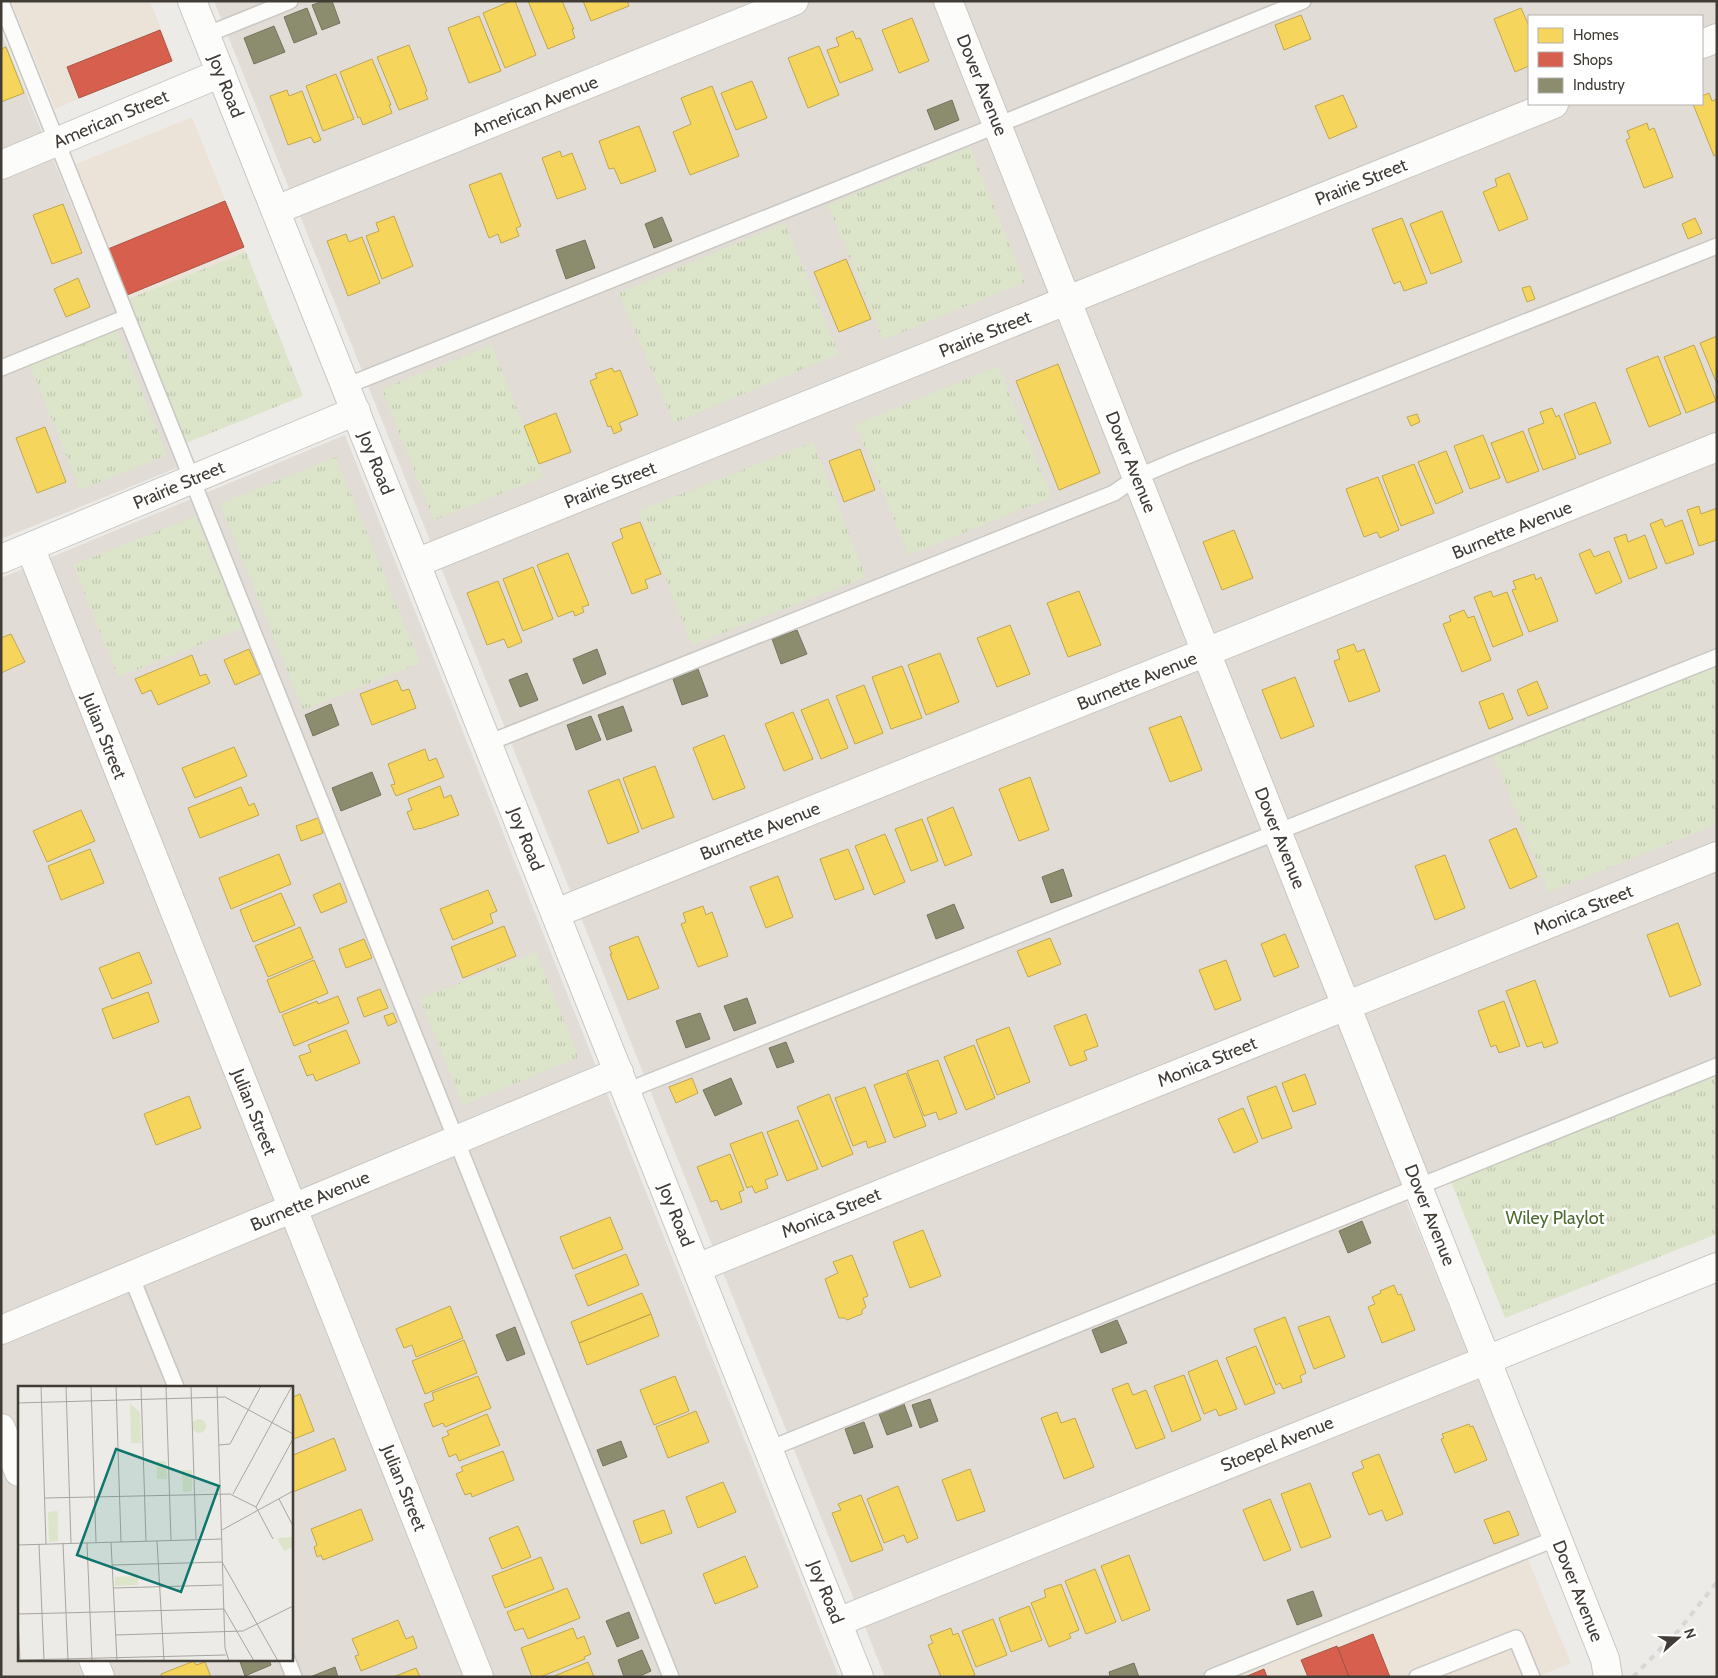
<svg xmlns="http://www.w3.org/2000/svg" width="1718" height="1678" font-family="Cabin,sans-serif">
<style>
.residential{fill:#e1dcd5;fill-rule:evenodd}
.commercial{fill:#ece3d8}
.grass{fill:url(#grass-tufts)}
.homes{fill:#f6d55c;stroke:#c0a750}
.shops{fill:#d6604d;stroke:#a95546}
.industry{fill:#8c8c6e;stroke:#76745d}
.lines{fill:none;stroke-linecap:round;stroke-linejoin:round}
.service-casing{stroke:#c9c7c3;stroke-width:18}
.minor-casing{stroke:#c9c7c3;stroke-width:30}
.tertiary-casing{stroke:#c9c7c3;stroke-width:30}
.service{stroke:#fcfcfb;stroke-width:15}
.minor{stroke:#fcfcfb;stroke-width:28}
.tertiary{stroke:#fcfcfb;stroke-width:28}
.rail{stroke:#d8d7d7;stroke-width:4;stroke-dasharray:6 6;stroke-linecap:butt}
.labels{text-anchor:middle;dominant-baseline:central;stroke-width:5;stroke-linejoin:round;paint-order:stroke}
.street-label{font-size:18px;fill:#413c35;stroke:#fff}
.park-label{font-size:18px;fill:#4b6b30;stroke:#fff}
.inset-road{fill:none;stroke:#a8a5a0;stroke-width:1}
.view{fill:#0f766e;fill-opacity:0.15;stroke:#0f766e;stroke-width:2.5}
.inset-edge{fill:none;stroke:#413c35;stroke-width:2.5}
</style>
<defs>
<pattern id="grass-tufts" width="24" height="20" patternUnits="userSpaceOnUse" patternTransform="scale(1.25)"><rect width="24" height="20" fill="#dce5c9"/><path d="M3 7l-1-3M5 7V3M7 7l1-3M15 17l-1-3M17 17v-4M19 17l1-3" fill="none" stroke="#bec5ad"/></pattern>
</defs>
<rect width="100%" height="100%" fill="#edebe7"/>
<!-- residential -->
<path class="residential" d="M214 1H1717V1074L1450 1179 1406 1201 1548 1550 1527 1557 1234 1677H885ZM1529 16H1702V104H1529Z
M1 32 179 467 1 539Z
M345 435 839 1677H1V578ZM19 1387H291V1659H19Z"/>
<!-- commercial -->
<path class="commercial" d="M11 1H150L174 60 55 109Z
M192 117 246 252 128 299 73 165Z
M1527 1557 1571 1663 1537 1677H1234Z"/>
<!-- grass -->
<path class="grass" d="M970 147 1025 282 883 340 828 205Z
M785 223 839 354 674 423 619 293Z
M246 252 303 396 186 443 128 299Z
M116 328 167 455 80 490 29 362Z
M492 345 544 477 434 520 382 389Z
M998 366 1052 497 909 555 855 425Z
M813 442 866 577 692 645 639 511Z
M336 457 420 663 303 710 220 504Z
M196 516 242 628 118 677 73 565Z
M1717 664V824L1549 892 1493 755Z
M536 952 579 1057 463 1105 420 999Z
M1717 1074V1234L1505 1318 1450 1179Z"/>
<!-- homes -->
<path class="homes" d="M511 1H515L536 55 505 68 483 13Z
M528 1H562L574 29H572L575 38 548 49Z
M583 1H627L629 6 591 21Z
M1521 8 1529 26V66L1515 72 1494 19Z
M1301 15 1311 39 1284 50 1275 25Z
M479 16 501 71 469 83 448 28Z
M912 18 929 61 899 73 882 30Z
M853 31 856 39 860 38 873 70 840 83 827 50 839 46 836 38Z
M409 45 427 91 425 92 428 99 399 110 377 57Z
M819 46 839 95 808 108 788 58Z
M6 47 24 93 1 102V49Z
M372 59 391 105H389L392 113 363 125 360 117 358 118 340 72Z
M336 74 354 119 323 131 306 86Z
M752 81 767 118 736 130 721 93Z
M712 86 739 156 690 175 673 132 691 124 681 98Z
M287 90 289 96 302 91 321 140 314 143 311 137 288 145 270 96Z
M1709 93 1712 101 1717 99V155L1714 156 1693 104H1702V96Z
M1343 95 1357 127 1329 139 1315 106Z
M1647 123 1649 130 1654 128 1673 177 1644 188 1626 140 1630 138 1627 131Z
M639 126 656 171 621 184 614 168 609 169 599 141Z
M560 151 562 157 572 153 586 189 557 199 542 158Z
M501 173 521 226 516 228 519 236 501 243 498 234 489 238 469 185Z
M1509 173 1528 219 1499 231 1483 192 1497 186 1495 179Z
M63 204 82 253 52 264 33 215Z
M1442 211 1462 262 1431 274 1410 224Z
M394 216 413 266 382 279 366 236 379 231 376 223Z
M1402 218 1427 283 1404 291 1400 281 1394 284 1372 229Z
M1695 218 1702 233 1688 239 1682 224Z
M346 234 349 242 362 237 380 283 348 296 327 241Z
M846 259 871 319 839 332 814 272Z
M78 278 90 307 66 317 54 289Z
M1530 286 1535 299 1527 302 1522 288Z
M1717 336V384L1700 343Z
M1694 345 1716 401 1686 413 1664 357Z
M1658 356 1681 414 1649 427 1626 369Z
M1058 364 1100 473 1059 490 1016 381Z
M612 368 614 372 620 370 638 415 619 423 622 430 614 434 611 426 608 427 590 381 597 378 595 374Z
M1595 402 1611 443 1579 455 1564 414Z
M1552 408 1556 417 1559 415 1576 458 1543 470 1528 429 1544 423 1540 412Z
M556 413 571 452 539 464 524 426Z
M1417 414 1420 422 1411 426 1407 417Z
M45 427 66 482 37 493 16 438Z
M1523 431 1539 471 1507 483 1491 443Z
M1483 435 1500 478 1470 489 1454 446Z
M860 449 875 490 844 502 829 461Z
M1446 451 1463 492 1436 504 1418 462Z
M1414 464 1434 513 1401 526 1382 476Z
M1378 477 1399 530 1380 538 1377 532 1364 537 1346 489Z
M1699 506 1701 514 1717 508V540L1699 546 1687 510Z
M1662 519 1665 527 1682 520 1694 554 1666 564 1650 524Z
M640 522 661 574 645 580 648 588 632 594 612 543 623 538 620 529Z
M1234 530 1253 578 1222 590 1203 542Z
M1626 534 1628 542 1645 535 1657 568 1629 579 1614 538Z
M1590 549 1594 557 1609 551 1622 582 1596 594 1579 554Z
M568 553 589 605 582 607 584 612 575 616 573 611 558 617 537 565Z
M533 567 553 619 523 631 503 579Z
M1534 574 1536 580 1541 577 1558 621 1529 632 1512 590 1516 589 1513 581Z
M498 581 522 642 508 648 504 639 487 645 467 593Z
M1079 591 1101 645 1068 657 1047 603Z
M1491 591 1493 597 1507 592 1523 635 1493 647 1474 597Z
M1464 610 1468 618 1474 616 1491 660 1462 672 1443 624 1451 621 1449 616Z
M1010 625 1030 674 997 687 977 638Z
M11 634 25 662 1 673V638Z
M1354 644 1357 652 1364 649 1380 691 1349 702 1334 661 1340 659 1337 650Z
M249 649 260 674 235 685 224 660Z
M940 653 959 702 926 715 908 665Z
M192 655 200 676 206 674 210 683 158 705 151 690 142 694 135 679Z
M902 666 922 718 891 729 872 677Z
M1295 677 1314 726 1281 739 1262 690Z
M397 680 402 691 409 689 416 708 372 725 360 694Z
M1537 681 1548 708 1528 716 1517 690Z
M864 685 883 733 855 744 836 696Z
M1503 693 1513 719 1489 729 1479 702Z
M828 699 848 748 821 759 801 710Z
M793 712 813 759 784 771 765 724Z
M1181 716 1202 770 1170 782 1149 728Z
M724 735 745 788 713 800 693 748Z
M234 747 247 776 195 798 182 768Z
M425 749 429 761 436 758 444 777 396 796 391 785 395 784 388 764Z
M655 766 674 817 642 829 623 778Z
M1030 777 1049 830 1019 841 999 789Z
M619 779 639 832 608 844 588 791Z
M440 786 444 798 451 795 459 815 420 829V828L414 830 407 812 412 810 408 799Z
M241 787 249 806 254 803 259 815 200 838 188 808Z
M953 807 972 855 945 866 927 818Z
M81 810 95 841 47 862 33 831Z
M318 818 323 833 301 841 296 826Z
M922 819 938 861 911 871 895 829Z
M1516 828 1537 877 1510 889 1489 840Z
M885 834 905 882 874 895 855 846Z
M90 849 104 883 61 900 48 866Z
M848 849 864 889 835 900 820 859Z
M279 854 291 884 231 909 219 878Z
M1445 855 1465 908 1435 920 1415 866Z
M778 876 793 917 766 928 750 887Z
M340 883 347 902 321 913 313 895Z
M488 890 497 911 490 914 493 923 453 940 440 909Z
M281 893 295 925 253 942 240 910Z
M703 906 706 915 712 912 728 956 698 967 681 924 686 922 683 913Z
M1678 923 1701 985 1670 997 1647 935Z
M504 926 516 956 463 978 451 947Z
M300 927 313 958 268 977 255 946Z
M1285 934 1299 967 1274 977 1261 944Z
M638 936 659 988 628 1000 610 954H612L609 947Z
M1050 938 1061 964 1028 977 1017 951Z
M364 939 372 958 346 968 339 949Z
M139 952 152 983 112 999 99 968Z
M314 960 328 993 280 1013 267 980Z
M1226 960 1241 1000 1215 1010 1199 970Z
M1535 980 1558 1043 1544 1048 1542 1042 1527 1047 1506 991Z
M380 989 388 1008 364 1017 357 998Z
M148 992 159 1022 113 1039 102 1009Z
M338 996 349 1023 294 1046 282 1015 317 1001 318 1004Z
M1504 1001 1520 1046 1499 1053 1496 1045 1491 1047 1478 1011Z
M393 1013 397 1022 388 1026 384 1016Z
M1086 1014 1098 1046 1084 1051 1087 1060 1070 1066 1054 1026Z
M1009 1027 1030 1082 997 1095 976 1040Z
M346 1030 360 1063 316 1081 313 1074 307 1076 299 1056 311 1052 308 1045Z
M974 1045 995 1098 966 1110 944 1057Z
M938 1060 957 1113 939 1120 936 1112 924 1116 907 1071Z
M906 1073 926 1126 894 1138 874 1085Z
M1305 1074 1316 1104 1293 1112 1282 1083Z
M692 1078 698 1093 676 1103 669 1087Z
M1276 1086 1292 1128 1262 1139 1247 1097Z
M865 1087 886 1142 868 1148 866 1141 853 1146 835 1098Z
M829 1094 853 1154 822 1167 797 1107Z
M189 1096 201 1128 156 1145 144 1114Z
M1243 1108 1258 1142 1234 1153 1218 1119Z
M798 1120 818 1169 787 1181 767 1132Z
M762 1132 778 1175 765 1180 768 1188 755 1193 752 1186 747 1188 730 1144Z
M730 1154 744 1190 739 1192 742 1202 721 1210 717 1200 711 1202 697 1167Z
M610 1217 623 1249 573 1269 560 1237Z
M923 1230 941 1276 910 1288 893 1242Z
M626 1254 639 1285 588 1306 575 1275Z
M852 1255 868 1296 863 1298 866 1307 862 1310V1314L847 1320 845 1318H839L825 1279 838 1273 833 1262Z
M1394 1285 1398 1295 1401 1294 1415 1330 1382 1343 1368 1307 1375 1304 1372 1297 1381 1293 1380 1291Z
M642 1293 651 1314 579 1343 571 1322Z
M450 1306 463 1338 416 1357 412 1345 404 1348 396 1329Z
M651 1314 659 1336 587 1365 579 1343Z
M1329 1316 1345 1357 1314 1369 1298 1327Z
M1285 1317 1306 1373 1300 1376 1302 1382 1283 1389 1280 1383 1276 1385 1254 1329Z
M464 1340 477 1373 425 1394 412 1361Z
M1256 1346 1275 1393 1245 1405 1226 1358Z
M1217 1360 1237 1409 1219 1416 1216 1409 1204 1414 1188 1372Z
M1184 1375 1201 1420 1172 1432 1154 1386Z
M478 1376 491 1408 445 1427 443 1423 433 1427 424 1404 434 1400 432 1393Z
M675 1376 689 1411 654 1425 640 1390Z
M1128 1383 1133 1395 1146 1390 1165 1438 1136 1449 1112 1389Z
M300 1394 314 1431 291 1440V1398Z
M696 1411 709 1442 668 1458 656 1427Z
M1057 1412 1061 1423 1075 1418 1094 1467 1064 1479 1041 1418Z
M487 1414 500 1445 459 1461 456 1454 449 1457 442 1438 449 1435 447 1431Z
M1469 1424 1470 1427 1473 1426 1487 1460 1455 1473 1441 1439 1444 1438 1442 1434Z
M334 1438 346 1470 293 1492 291 1488V1456Z
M503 1451 514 1480 472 1497 471 1493 465 1495 456 1474 463 1471 461 1467Z
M1379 1454 1403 1514 1386 1521 1382 1510 1369 1515 1352 1473 1364 1468 1361 1461Z
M970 1469 985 1511 957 1521 942 1480Z
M723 1482 736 1512 698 1528 686 1497Z
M1310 1483 1331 1537 1301 1548 1281 1494Z
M898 1486 918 1538 907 1543 904 1535 884 1543 867 1499Z
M861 1495 883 1550 851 1562 832 1513 841 1510 838 1504Z
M1270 1499 1291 1550 1264 1561 1243 1510Z
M361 1509 373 1540 323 1560 321 1555 317 1557 314 1547 317 1545 311 1529Z
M664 1510 672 1533 641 1544 633 1521Z
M1509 1511 1519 1535 1494 1544 1484 1520Z
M518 1526 531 1557 502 1569 489 1538Z
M1129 1555 1150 1610 1122 1621 1101 1566Z
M745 1556 758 1587 715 1604 703 1574Z
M541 1557 554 1589 505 1608 492 1576Z
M1095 1569 1116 1622 1086 1634 1065 1581Z
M1061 1584 1079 1630 1069 1634 1071 1638 1049 1647 1031 1603 1046 1597 1044 1590Z
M567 1588 580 1618 528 1639 523 1628 515 1631 507 1612Z
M1029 1606 1042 1640 1011 1652 999 1618Z
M993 1619 1007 1655 976 1667 962 1631Z
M398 1620 406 1639 413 1636 417 1648 361 1671 355 1656 359 1655 352 1639Z
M573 1628 577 1639 584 1636 591 1654 584 1657 585 1659 540 1677H532L521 1648Z
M951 1628 953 1635 958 1633 975 1675 970 1677H941L928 1645 933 1643 930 1636Z
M194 1661 196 1665 205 1662 211 1677H162L161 1674Z
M588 1662 594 1677H552Z
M416 1668 420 1677H393Z"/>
<!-- shops -->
<path class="shops" d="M160 30 172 61 79 98 67 67Z
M225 201 244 247 127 295 108 249Z
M1373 1634 1390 1677H1349L1338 1648Z
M1337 1646 1349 1677H1308L1301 1660Z
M1264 1669 1267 1677H1245Z"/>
<!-- industry -->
<path class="industry" d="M323 1H332L340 23 322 30 312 5Z
M307 8 317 34 294 43 284 17Z
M274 26 285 52 254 64 244 38Z
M952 100 959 120 935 130 927 110Z
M662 217 672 241 654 248 645 224Z
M585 240 595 268 566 279 556 250Z
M797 630 807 654 781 664 772 639Z
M597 649 606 674 583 684 573 659Z
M698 669 708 696 682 705 673 679Z
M527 673 538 700 520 707 509 680Z
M331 704 339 725 313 736 305 715Z
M623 706 632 731 607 740 598 715Z
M591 716 601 740 576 750 567 725Z
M372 772 381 795 341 811 332 788Z
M1063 869 1072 896 1051 903 1042 877Z
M954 904 964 928 936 939 927 915Z
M747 998 756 1023 734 1031 724 1006Z
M700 1013 710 1039 686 1048 676 1021Z
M786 1042 794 1062 777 1068 769 1048Z
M731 1078 742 1104 715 1116 703 1090Z
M1362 1221 1371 1243 1348 1253 1339 1231Z
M1117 1320 1127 1343 1101 1353 1092 1330Z
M515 1327 525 1354 507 1361 496 1335Z
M930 1399 938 1421 920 1428 912 1405Z
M904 1404 912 1426 887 1435 879 1414Z
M864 1422 873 1447 854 1454 845 1429Z
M621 1441 627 1457 603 1466 597 1450Z
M1313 1591 1322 1616 1297 1625 1287 1600Z
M629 1612 639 1638 617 1647 606 1621Z
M642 1650 651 1671 638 1677H624L618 1660Z
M239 1659H269L271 1665 245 1676Z
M1134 1663 1139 1677H1110L1109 1672Z
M335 1667 338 1677H310Z"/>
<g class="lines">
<defs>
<path id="service" d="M1 2 671 1677
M206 35 290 1
M1 368 127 317
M346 386 973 135 1303 1
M488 743 1114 493 1137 477 1182 458 1717 246
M626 1091 1717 657
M131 1276 176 1387
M769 1449 1717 1066
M287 1659 294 1677
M1212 1677 1557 1538
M1417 1677 1516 1638 1532 1677"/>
<path id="minor" d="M948 1 1605 1659 1608 1677
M1702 44 1717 38
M1 165 221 73
M276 210 794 1
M30 547 479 1677
M1 559 356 411
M416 563 1554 104
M556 913 1717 447
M697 1268 1717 856
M1 1330 619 1072
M1 1428 19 1472
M838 1622 1717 1267
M93 1659 100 1677"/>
<path id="tertiary" d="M192 1 859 1677"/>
</defs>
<!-- service casing -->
<use href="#service" class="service-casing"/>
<!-- minor casing -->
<use href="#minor" class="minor-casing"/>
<!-- tertiary casing -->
<use href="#tertiary" class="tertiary-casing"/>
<!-- service -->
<use href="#service" class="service"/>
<!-- minor -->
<use href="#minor" class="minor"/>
<!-- tertiary -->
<use href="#tertiary" class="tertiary"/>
<!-- rail -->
<path class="rail" d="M1633 1677 1679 1630 1717 1582"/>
</g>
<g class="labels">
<!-- street labels -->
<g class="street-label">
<text transform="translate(982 85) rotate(68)">Dover Avenue</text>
<text transform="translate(226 86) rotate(68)">Joy Road</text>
<text transform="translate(535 106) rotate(-22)">American Avenue</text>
<text transform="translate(111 119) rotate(-23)">American Street</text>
<text transform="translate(1361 182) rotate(-22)">Prairie Street</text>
<text transform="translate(985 334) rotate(-22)">Prairie Street</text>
<text transform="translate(1131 462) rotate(68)">Dover Avenue</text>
<text transform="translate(376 463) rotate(68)">Joy Road</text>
<text transform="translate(179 485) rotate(-23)">Prairie Street</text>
<text transform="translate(610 485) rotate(-22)">Prairie Street</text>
<text transform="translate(1512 530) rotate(-22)">Burnette Avenue</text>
<text transform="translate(1137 681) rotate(-22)">Burnette Avenue</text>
<text transform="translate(104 736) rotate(68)">Julian Street</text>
<text transform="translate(760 831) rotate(-22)">Burnette Avenue</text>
<text transform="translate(1280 838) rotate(68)">Dover Avenue</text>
<text transform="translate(526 839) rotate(68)">Joy Road</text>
<text transform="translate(1583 910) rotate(-22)">Monica Street</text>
<text transform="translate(1207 1062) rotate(-22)">Monica Street</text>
<text transform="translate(254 1112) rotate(68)">Julian Street</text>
<text transform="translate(310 1201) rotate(-23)">Burnette Avenue</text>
<text transform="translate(831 1213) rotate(-22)">Monica Street</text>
<text transform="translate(676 1215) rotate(68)">Joy Road</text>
<text transform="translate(1430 1215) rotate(68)">Dover Avenue</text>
<text transform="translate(1277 1444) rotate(-22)">Stoepel Avenue</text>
<text transform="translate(404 1488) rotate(68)">Julian Street</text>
<text transform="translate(1578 1591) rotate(68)">Dover Avenue</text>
<text transform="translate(826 1592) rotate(68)">Joy Road</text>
</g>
<!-- park labels -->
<g class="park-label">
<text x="1555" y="1218">Wiley Playlot</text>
</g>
</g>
<!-- overview -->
<g transform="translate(18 1386)">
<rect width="275" height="275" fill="#edebe7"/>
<path d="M112 17 122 27 123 57H113ZM174 40a7 7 0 1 1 14 0a7 7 0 1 1-14 0ZM139 75H148L149 93H139ZM164 84H174V105L165 106ZM40 125V155L31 156 30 126ZM275 151V161L266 165 259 152ZM120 190V199L97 200V191Z" fill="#dce5c9"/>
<path class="inset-road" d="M23 0 28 158M48 0 53 157M73 0 78 156M98 0 103 156M123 0 128 155M148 0 153 154M173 0 178 153M199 0 207 262 211 275M0 17 207 11 275 48M201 59 212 58 243 0M215 108 274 0M27 112 212 108 238 121 255 153M261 113 275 140M238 121 275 53M204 144 275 105M139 155 146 275M93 156 99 275M45 157 50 274M69 157 74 275M21 158 26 274M0 159 204 153M94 179 204 176 260 275M95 202 204 199M0 228 206 223 236 275M0 233 2 275M97 249 225 245 275 220M2 274 208 269"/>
<path class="view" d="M98 63 201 100 163 206 59 169Z"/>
<rect width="275" height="275" class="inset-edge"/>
</g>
<!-- border -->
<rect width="1718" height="1678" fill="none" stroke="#413c35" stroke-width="5"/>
<!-- legend -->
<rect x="1528" y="15" width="175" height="90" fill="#ffffff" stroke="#b3b1ae"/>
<rect x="1538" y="28" width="25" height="15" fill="#f6d55c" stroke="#b3b1ae"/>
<text x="1573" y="40" font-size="15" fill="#413c35">Homes</text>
<rect x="1538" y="52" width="25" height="15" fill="#d6604d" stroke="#b3b1ae"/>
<text x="1573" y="65" font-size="15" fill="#413c35">Shops</text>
<rect x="1538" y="78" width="25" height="15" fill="#8c8c6e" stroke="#b3b1ae"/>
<text x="1573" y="90" font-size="15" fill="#413c35">Industry</text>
<!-- north arrow -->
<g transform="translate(1678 1638) rotate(70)" stroke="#ffffff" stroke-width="4" paint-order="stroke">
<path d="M0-4L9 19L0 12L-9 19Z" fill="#413c35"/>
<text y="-8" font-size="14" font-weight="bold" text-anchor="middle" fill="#413c35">N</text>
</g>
</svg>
